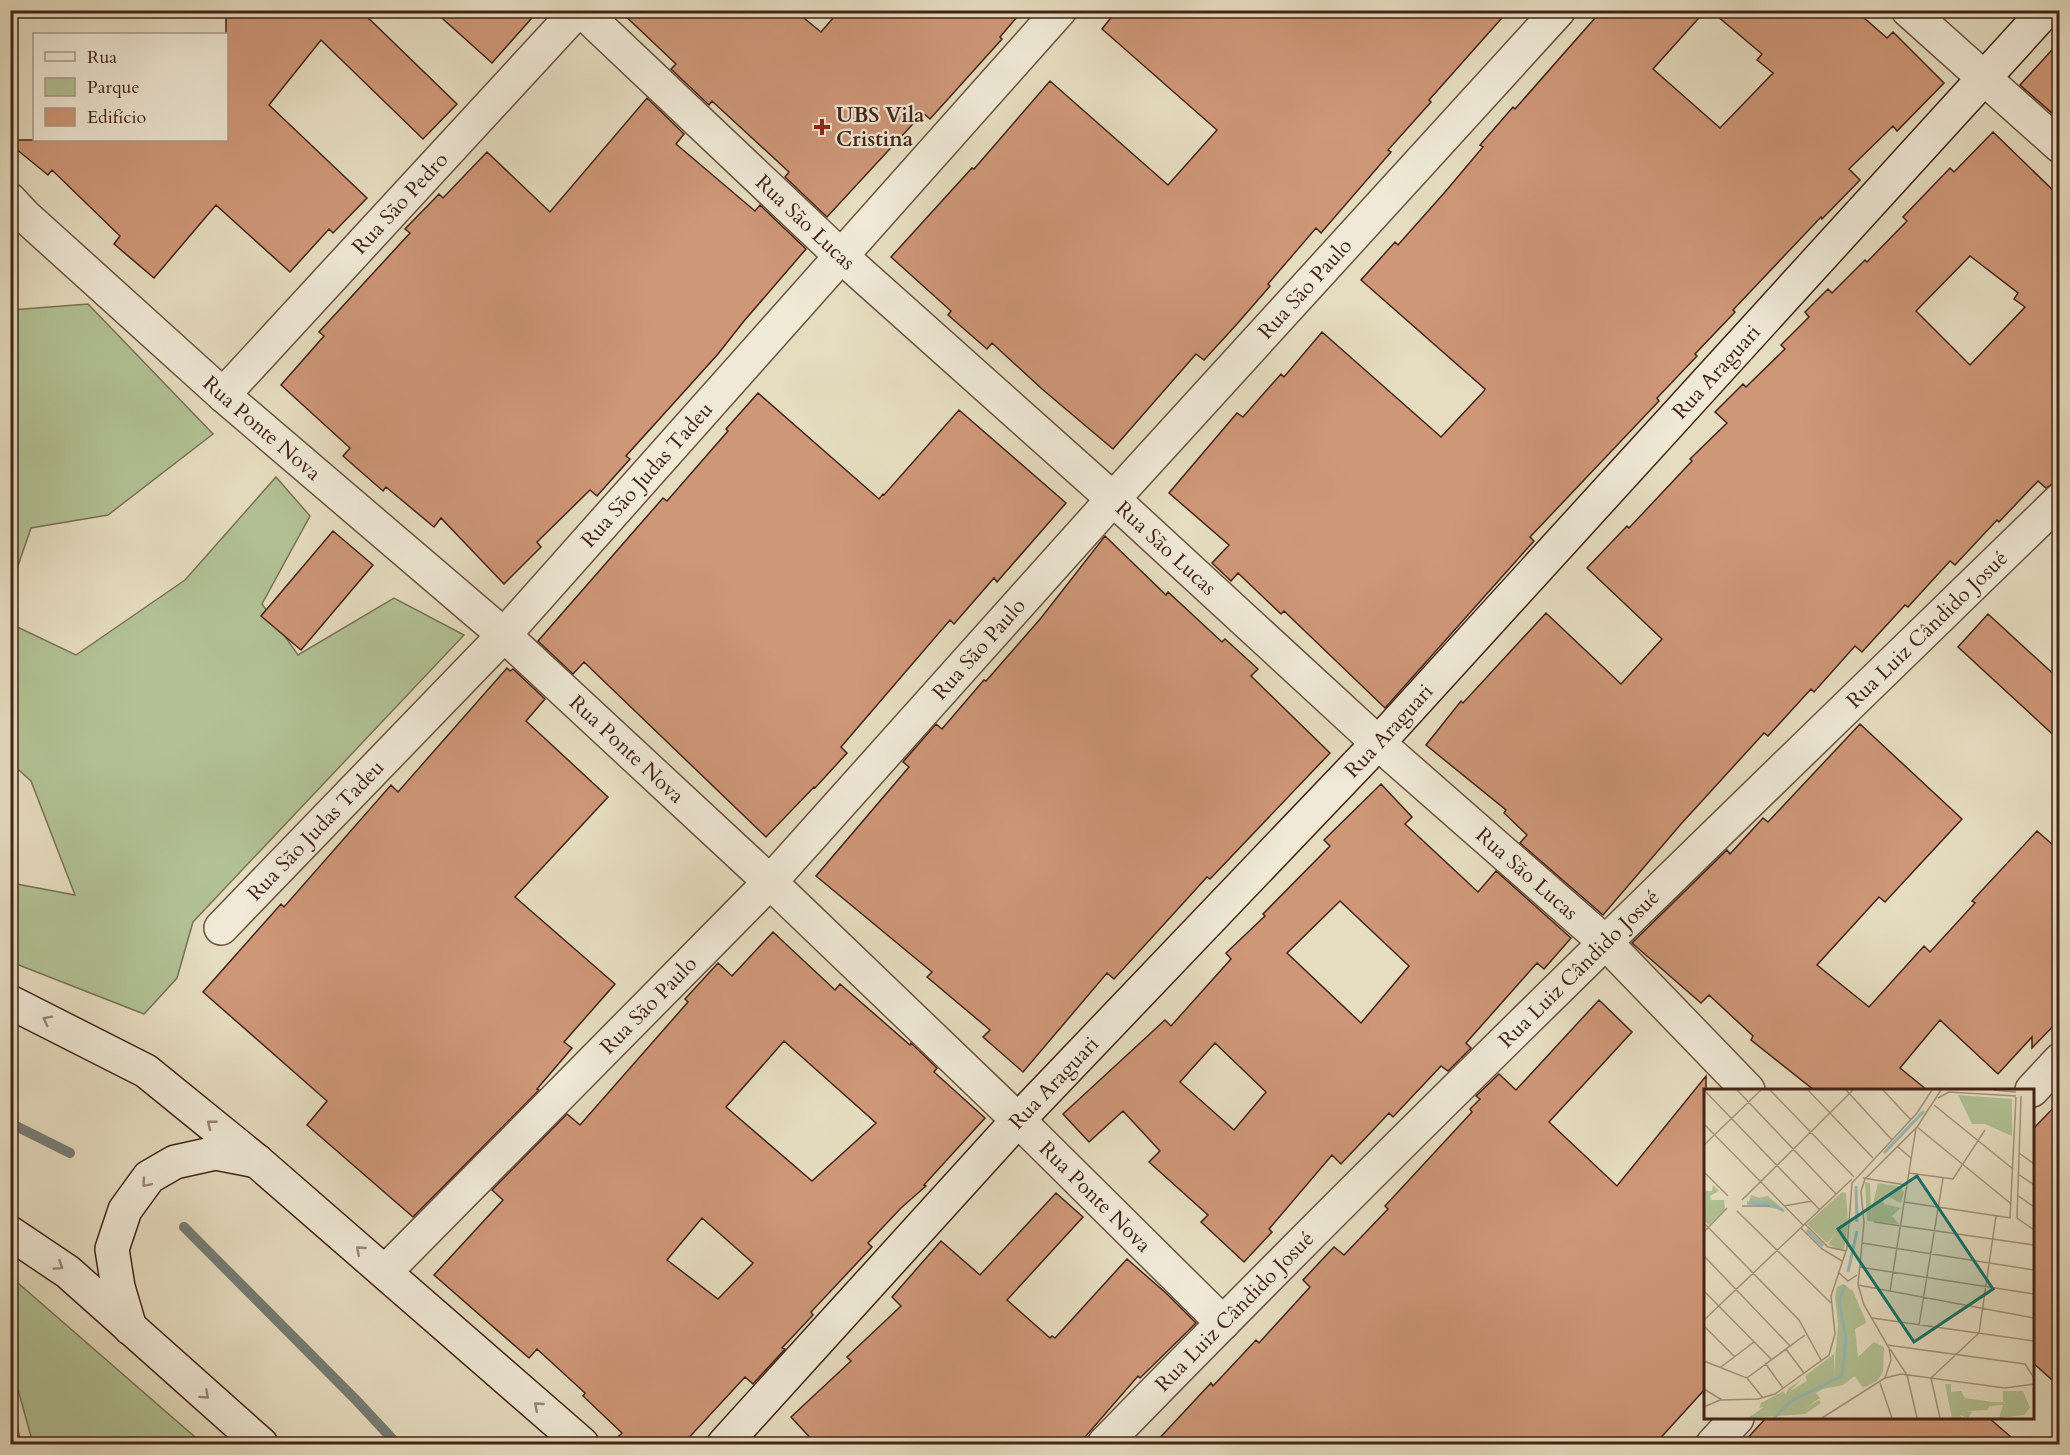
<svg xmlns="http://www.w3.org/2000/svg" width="2070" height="1455" font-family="Cardo,serif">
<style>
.green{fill:#b2c295;stroke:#7b7256;stroke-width:1.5}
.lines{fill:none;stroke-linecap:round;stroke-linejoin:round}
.stream{stroke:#767e78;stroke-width:10}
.building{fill:#ce9778;stroke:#442317;stroke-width:1.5;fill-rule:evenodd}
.street-casing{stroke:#6c5241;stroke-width:36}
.secondary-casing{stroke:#442317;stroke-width:36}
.street{stroke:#efe9d6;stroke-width:33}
.secondary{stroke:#efe9d6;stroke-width:33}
.oneway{stroke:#9a8676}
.poi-dot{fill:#8f2418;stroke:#efe9d6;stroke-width:2}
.labels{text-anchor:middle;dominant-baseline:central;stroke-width:4.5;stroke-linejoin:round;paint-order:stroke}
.poi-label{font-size:21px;font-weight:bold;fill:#442317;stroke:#efe9d6;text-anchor:start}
.street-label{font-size:21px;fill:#442317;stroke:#efe9d6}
.inset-river{fill:none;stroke:#97bbb8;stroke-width:3}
.inset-road{fill:none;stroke:#a5937c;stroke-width:1.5}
.view{fill:#0f766e;fill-opacity:0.15;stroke:#0f766e;stroke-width:3}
.inset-edge{fill:none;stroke:#442317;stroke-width:3}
</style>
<rect width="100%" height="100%" fill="#e6ddc0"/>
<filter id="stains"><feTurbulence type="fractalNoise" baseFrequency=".00333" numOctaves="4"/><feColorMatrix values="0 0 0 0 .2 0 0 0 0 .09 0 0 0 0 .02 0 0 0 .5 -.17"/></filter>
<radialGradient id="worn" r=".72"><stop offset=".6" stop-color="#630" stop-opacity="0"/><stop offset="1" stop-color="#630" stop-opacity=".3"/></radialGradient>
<!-- green -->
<path class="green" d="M88 304 213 434 108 515 31 528 11 586V310Z
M276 477 310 516 262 604 298 655 394 598 464 635 193 922 177 978 144 1014 11 962V883L75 895 31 781 11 763V624L76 655 185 580Z
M10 1277H11L203 1444H33L11 1364Z
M10 1395H11L21 1444H11Z"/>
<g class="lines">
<!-- stream -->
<path class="stream" d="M10 1123 70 1153
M184 1227 357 1401 397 1444"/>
</g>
<!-- building -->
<path class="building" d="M226 10H360L457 104 423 139 321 40 269 105 367 198 333 233 329 229 290 272 216 205 154 278 114 244 120 236 52 170 48 175 10 144V140H226Z
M433 10H539L492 63Z
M619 10H794L821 32 840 10H1023L1000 37 1002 39 930 119 923 113 827 217 785 177 789 172 712 101 709 105 671 69 676 64Z
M1117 10H1509L1429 100 1431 102 1388 150 1391 152 1321 233 1316 228 1268 284 1270 286 1237 324 1204 360 1196 354 1113 449 1042 389 992 343 987 349 948 315 951 311 891 257 972 168 974 169 1050 81 1168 185 1217 130 1102 29Z
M1602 10H1706L1653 69 1720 128 1773 73 1757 60 1762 54 1710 10H1855L1887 38 1893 32 1944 83 1897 131 1893 126 1849 169 1860 180 1822 219 1821 217 1733 310 1735 312 1695 354 1697 356 1657 398 1659 401 1530 537 1534 541 1385 708 1284 611 1281 614 1238 573 1231 581 1212 563 1229 545 1169 493 1237 413 1243 417 1281 374 1284 377 1322 332 1441 437 1484 391 1485 389 1361 280 1395 242 1398 245 1445 192 1483 147 1480 145 1513 107 1515 109Z
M2060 41V120L2020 85Z
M647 98 684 134 676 144 755 211 760 205 806 249 744 321 718 354 626 456 630 459 597 496 590 490 537 542 541 547 504 584 441 518 434 527 386 487 383 491 343 456 350 448 281 385 324 336 319 332 410 233 405 229 439 194 443 198 487 152 550 212Z
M1993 132 2060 197V482H2055L2046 488 2038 481 1999 522 1997 520 1955 565 1950 561 1908 607 1905 605 1862 652 1855 646 1814 692 1811 689 1768 736 1764 733 1681 824 1603 915 1520 843 1527 835 1504 813 1506 810 1426 745 1461 701 1463 703 1546 613 1621 684 1662 639 1587 568 1627 526 1629 528 1692 461 1690 459 1727 423 1715 412 1743 384 1746 387 1785 349 1781 345 1809 317 1805 312 1828 289 1832 293 1865 260 1867 262 1907 221 1903 217 1950 168 1954 172ZM1970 256 2018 293 2014 299 2025 307 1970 365 1916 311Z
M758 393 879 499 883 494 884 495 959 410 1066 503 997 582 994 578 954 624 950 620 841 747 847 753 815 788 814 787 766 837 584 662 573 674 538 641 663 498 667 501 728 431 726 429Z
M333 531 373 565 301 650 261 616Z
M1105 536 1166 595 1168 592 1222 642 1225 639 1258 669 1251 676 1330 753 1210 879 1207 877 1114 979 1107 973 1023 1072 983 1037 990 1030 927 977 932 972 816 876 909 767 903 762 936 724 942 729 984 680 986 681 1041 618Z
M1988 614 2060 680V741L1958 647Z
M507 668 510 671 513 669 545 699 526 721 608 797 515 897 615 984 564 1042 572 1048 537 1089 539 1090 413 1217 307 1125 327 1101 203 992 281 904 284 907 391 785 398 792Z
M1860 724 1962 819 1885 902 1879 897 1817 965 1869 1007 1924 946 1930 952 1975 903 1972 901 2037 831 2060 851V1019L2032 1048V1037L1998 1074 1940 1020 1900 1068 1927 1090H1814L1751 1040 1753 1036 1709 995 1701 1003 1632 943 1727 850 1730 854 1763 818 1768 822Z
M1381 784 1412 817 1405 824 1478 892 1496 871 1571 938 1544 969 1537 963 1466 1043 1471 1048 1448 1071 1441 1066 1393 1117 1389 1113 1341 1164 1332 1155 1269 1229 1272 1232 1244 1262 1201 1222 1208 1215 1149 1162 1160 1151 1123 1111 1089 1142 1063 1114 1165 1020 1171 1026 1231 959 1226 953 1265 916 1263 914 1330 846 1324 840ZM1340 901 1409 966 1361 1023 1287 953ZM1215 1043 1266 1092 1234 1130 1180 1082Z
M773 932 835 990 840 984 910 1045 911 1043 937 1068 934 1072 985 1118 924 1185 926 1186 901 1208 868 1243 872 1247 811 1312 813 1315 782 1348 785 1349 753 1384 745 1377 683 1444H611L622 1433 583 1396 585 1393 537 1349 529 1358 434 1275 503 1200 492 1190 567 1114 580 1125 688 1002 685 999 718 963 732 976ZM784 1041 876 1123 812 1181 726 1107ZM702 1218 753 1263 718 1299 667 1260Z
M1599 1000 1632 1032 1549 1122 1617 1186 1706 1076V1388L1655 1444H1154L1211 1383 1213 1386 1256 1340 1259 1343 1310 1287 1303 1280 1334 1247 1344 1255 1388 1209 1385 1206 1472 1112 1470 1109 1480 1099 1476 1096 1499 1074 1516 1090Z
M2060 1101V1387L2032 1362V1130Z
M1056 1193 1083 1217 1007 1300 1050 1338 1052 1336 1055 1338 1127 1259 1167 1294 1196 1323 1140 1378 1138 1376 1079 1444H816L791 1417 851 1361 847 1357 901 1306 892 1297 941 1241 980 1275Z
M1766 1418H1989L2019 1444H1742Z"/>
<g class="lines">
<defs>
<g id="street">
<path id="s1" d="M581 10 841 256 1113 499 1378 743 1605 942 1748 1090"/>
<path d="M1908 10 2060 146"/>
<path id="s2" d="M10 200 25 216 223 395 504 635 770 882 1018 1120 1223 1323"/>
<path id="s3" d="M223 395 578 10"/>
<path id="s4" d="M221 928 504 635 1060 10"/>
<path d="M2032 1090 2060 1060"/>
<path id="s5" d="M385 1272 770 882 1113 499 1559 10"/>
<path id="s6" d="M1104 1444C1416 1123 1739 812 2060 500"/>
<path d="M1713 1444 1737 1418"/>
</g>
<g id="secondary">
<path d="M10 1002 146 1071 258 1162 582 1444"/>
<path d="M10 1233 68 1272 261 1444"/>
<path d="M130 1328 118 1287 112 1249 125 1210 149 1177 175 1162 216 1153 257 1161"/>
<path id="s7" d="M724 1444 1018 1120 1378 743 2046 10"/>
</g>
</defs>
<!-- street casing -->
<use href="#street" class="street-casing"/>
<!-- secondary casing -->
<use href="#secondary" class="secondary-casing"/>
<!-- street -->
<use href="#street" class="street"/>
<!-- secondary -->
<use href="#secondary" class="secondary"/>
</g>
<!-- one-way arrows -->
<defs><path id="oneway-chevron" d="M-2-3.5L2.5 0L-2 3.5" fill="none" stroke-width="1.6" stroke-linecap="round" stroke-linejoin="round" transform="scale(1.5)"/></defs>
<g class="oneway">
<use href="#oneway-chevron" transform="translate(47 1020) rotate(-153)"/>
<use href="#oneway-chevron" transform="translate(211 1124) rotate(-141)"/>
<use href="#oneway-chevron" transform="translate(146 1183) rotate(130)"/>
<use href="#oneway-chevron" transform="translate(360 1250) rotate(-139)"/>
<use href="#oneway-chevron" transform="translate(59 1266) rotate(34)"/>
<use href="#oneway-chevron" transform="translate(205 1395) rotate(42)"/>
<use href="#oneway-chevron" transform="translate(538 1406) rotate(-139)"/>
</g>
<!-- markers -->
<path class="poi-dot" d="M819 118h6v6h6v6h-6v6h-6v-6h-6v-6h6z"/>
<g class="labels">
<!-- poi labels -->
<g class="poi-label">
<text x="836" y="115">UBS Vila<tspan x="836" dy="24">Cristina</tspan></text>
</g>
<!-- street labels -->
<g class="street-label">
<text stroke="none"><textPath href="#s3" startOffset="261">Rua São Pedro</textPath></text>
<text stroke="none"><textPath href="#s1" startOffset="309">Rua São Lucas</textPath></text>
<text stroke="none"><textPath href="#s5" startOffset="1347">Rua São Paulo</textPath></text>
<text stroke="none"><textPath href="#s7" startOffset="1461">Rua Araguari</textPath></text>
<text stroke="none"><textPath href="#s2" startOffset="340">Rua Ponte Nova</textPath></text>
<text stroke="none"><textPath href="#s4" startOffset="622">Rua São Judas Tadeu</textPath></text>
<text stroke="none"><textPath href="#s1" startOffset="795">Rua São Lucas</textPath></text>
<text stroke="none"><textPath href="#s6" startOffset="1158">Rua Luiz Cândido Josué</textPath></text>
<text stroke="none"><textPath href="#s5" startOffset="861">Rua São Paulo</textPath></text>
<text stroke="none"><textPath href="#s7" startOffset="975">Rua Araguari</textPath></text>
<text stroke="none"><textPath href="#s2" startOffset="826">Rua Ponte Nova</textPath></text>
<text stroke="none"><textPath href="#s4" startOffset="136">Rua São Judas Tadeu</textPath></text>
<text stroke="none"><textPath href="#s1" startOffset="1281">Rua São Lucas</textPath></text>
<text stroke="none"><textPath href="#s6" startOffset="672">Rua Luiz Cândido Josué</textPath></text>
<text stroke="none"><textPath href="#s5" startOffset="375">Rua São Paulo</textPath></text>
<text stroke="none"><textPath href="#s7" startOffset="489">Rua Araguari</textPath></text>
<text stroke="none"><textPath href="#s2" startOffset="1474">Rua Ponte Nova</textPath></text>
<text stroke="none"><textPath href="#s6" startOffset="186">Rua Luiz Cândido Josué</textPath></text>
</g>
</g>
<!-- overview -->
<g transform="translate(1704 1089)">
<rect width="330" height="330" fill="#e6ddc0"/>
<path d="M254 6 308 10V47L281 35H268ZM161 93 166 94 167 123 174 94 195 97 200 103 197 114 185 108 179 110 180 115 197 119 188 127 195 135 163 132ZM9 96 15 102 6 107 7 111H20L21 121 5 136 0 132V102H8ZM138 103 142 104 144 133 140 161H135L124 155 133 143 123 154 103 135ZM47 106 55 109 64 107 80 121 44 115ZM139 195 149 202 161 230 162 234 151 240 154 268 170 253 180 258 179 283 173 292 159 299 151 287 139 296 119 300 112 304 116 309 100 320 115 311 117 314 101 325 44 329 60 318 55 319 57 314 80 302 81 306 85 299 98 290 86 302 103 292 101 287 130 265V284L106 296 130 284 134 236 131 208 133 198ZM241 295H247V303L257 302 261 309 289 313H299V302H319L326 319 320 326 295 329 299 316 286 317 283 321 262 322 268 323 264 329 256 326 257 329H248Z" fill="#b2c295"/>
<path class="inset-river" d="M180 64 220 22M152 97 153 133M43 114 67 115 80 122M103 141 119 157M144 183 153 142M70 329 87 312 138 287 142 249 135 212 141 196"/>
<path class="inset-road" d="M0 1 116 121M33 1 132 105M66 1 150 88M104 1 169 69M142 1 188 51M179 1 207 31M289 1 312 3M234 9 245 3 312 7M230 16 309 80M0 35 99 136M213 38 306 114M0 56 57 1M193 57 207 69M315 64 330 75M0 83 24 107M205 84 249 90 281 41M314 85 330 96M159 89 202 96M313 106 330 118M38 111 149 1M200 113 307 129M38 117H66M80 117 108 112M33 122 127 214M306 129 312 8M313 129 317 7M313 129 330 141M170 133 330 156M0 134 95 231 117 271M101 135 124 158 142 162M97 139 118 160 138 172M0 143 23 119M158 154 330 181M0 167 86 257M155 178 330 205M134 183 144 192 153 186M154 196 330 229M0 202 67 270M186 202 212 39M168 229 330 252M0 231 148 90M215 236 239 89M0 237 31 268M183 256 321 275 330 289M82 260 100 284M186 260 203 286 213 329M0 272 43 289 59 309M61 274 79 299M17 278 50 253M43 289 101 246M181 289 197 285 301 299 330 295M176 294 188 329M0 300 18 311M0 318 16 311 54 310 71 305 125 266 131 245 127 207 143 159 148 94 213 24 228 1M118 329 181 289 187 271 185 259 160 216 154 196 160 134 157 102 161 90 213 38 237 1M236 329 227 289 275 244 292 127"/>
<path class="view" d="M213 87 289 200 210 253 134 140Z"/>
<rect width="330" height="330" class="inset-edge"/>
</g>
<!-- margin -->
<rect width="2070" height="1455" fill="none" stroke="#e6ddc0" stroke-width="36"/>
<rect x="12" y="12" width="2046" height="1431" fill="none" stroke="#442317" stroke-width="3"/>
<rect x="18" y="18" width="2034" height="1419" fill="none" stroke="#442317" stroke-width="1.5"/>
<!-- legend -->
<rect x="33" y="33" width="195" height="108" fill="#efe9d6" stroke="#ab9a8a" stroke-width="1.5"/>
<rect x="45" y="52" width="30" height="9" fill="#efe9d6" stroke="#ab9a8a" stroke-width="1.5"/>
<text x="87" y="63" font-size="18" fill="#442317">Rua</text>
<rect x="45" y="78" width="30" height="18" fill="#b2c295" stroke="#ab9a8a" stroke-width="1.5"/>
<text x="87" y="93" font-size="18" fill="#442317">Parque</text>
<rect x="45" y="108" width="30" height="18" fill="#ce9778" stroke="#ab9a8a" stroke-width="1.5"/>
<text x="87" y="123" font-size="18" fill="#442317">Edifício</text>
<rect width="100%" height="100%" filter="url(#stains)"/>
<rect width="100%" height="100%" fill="url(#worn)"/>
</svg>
